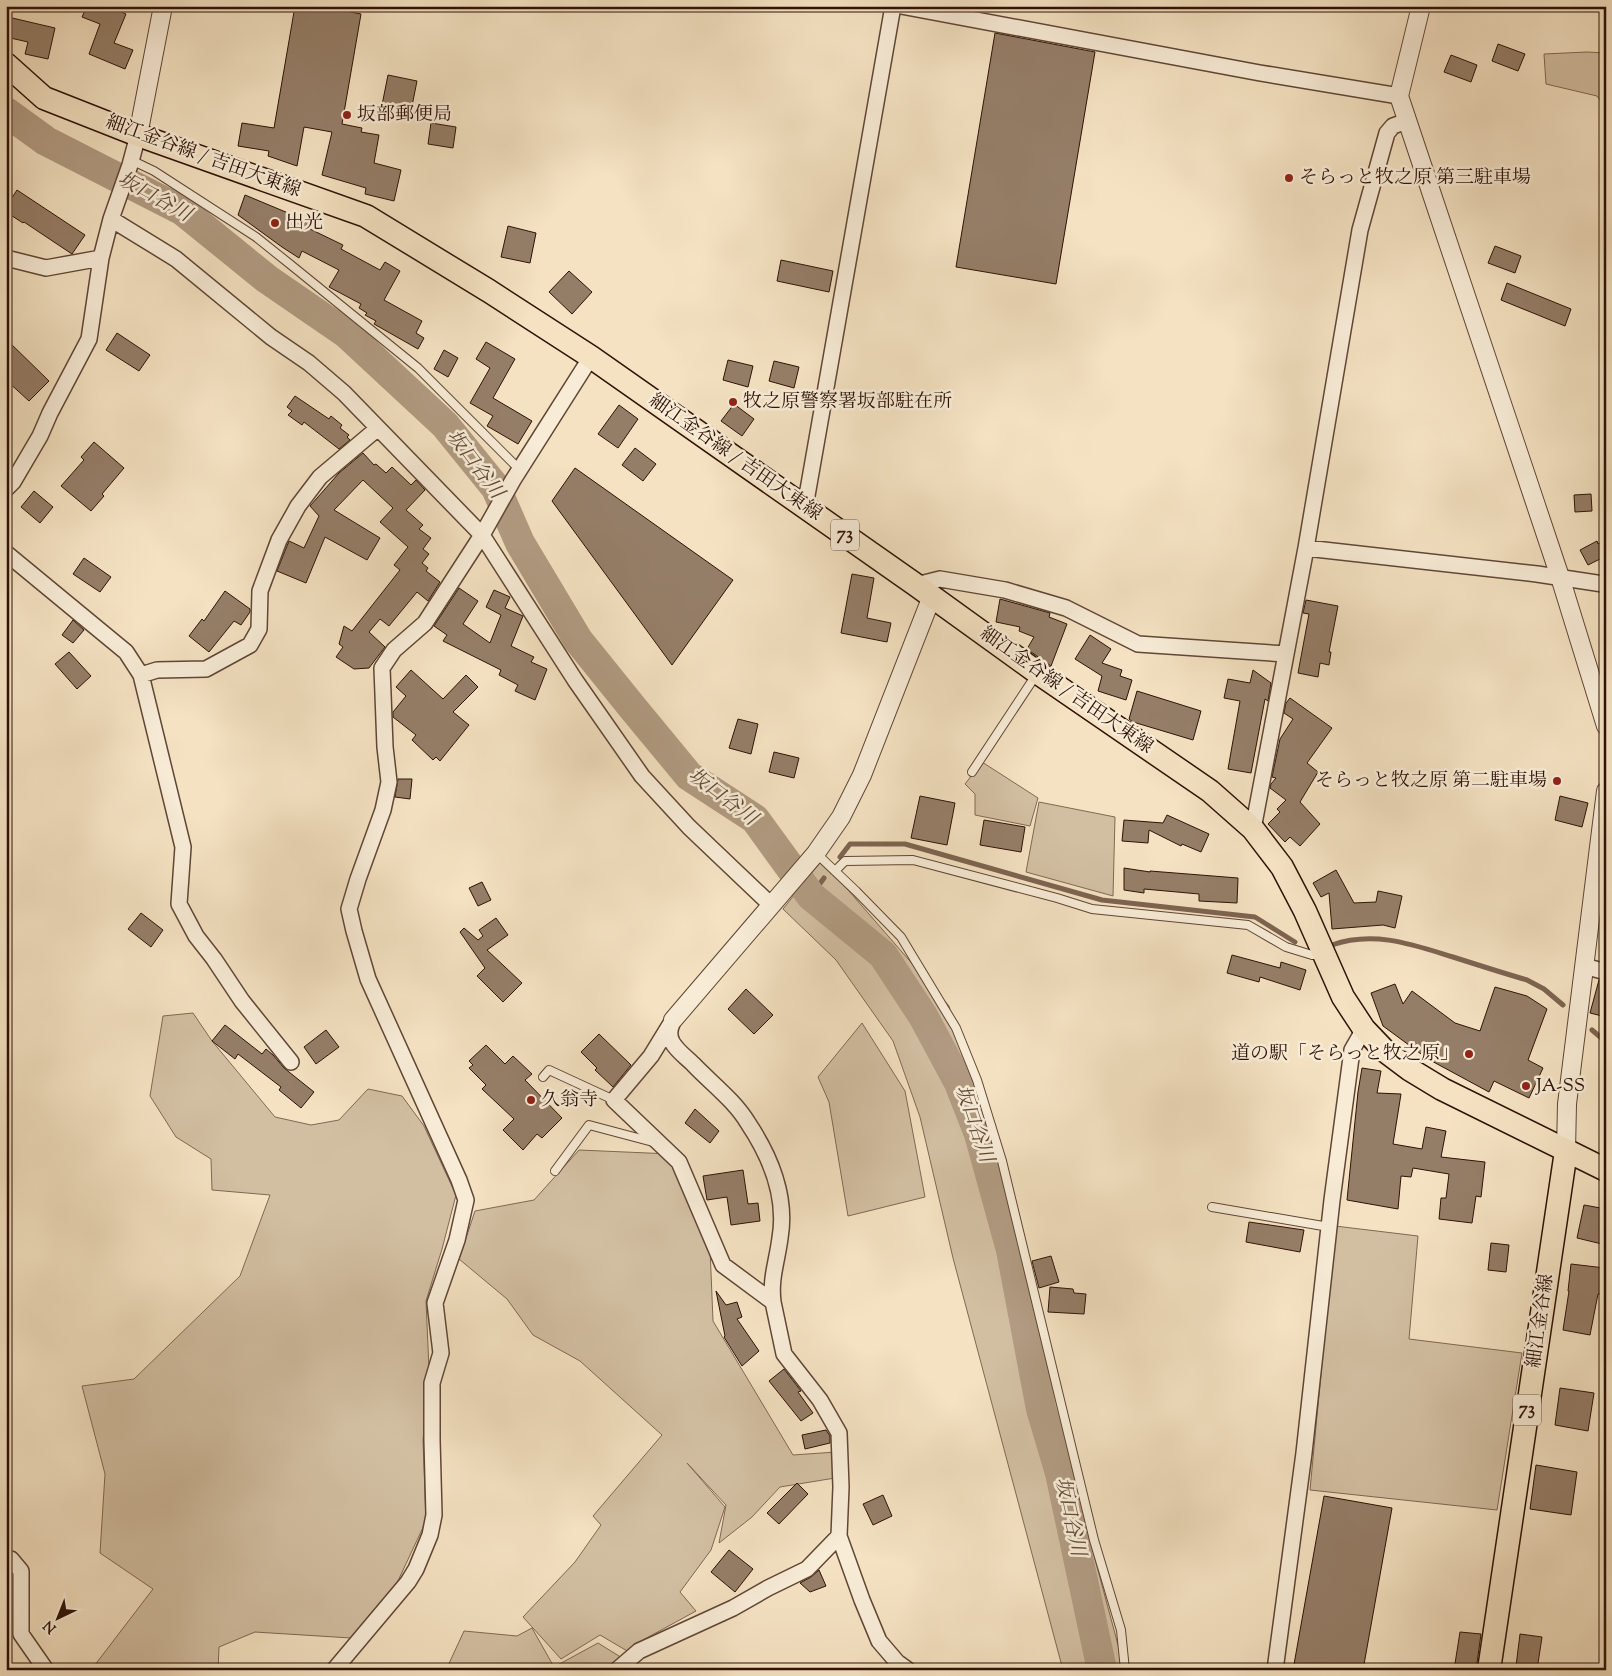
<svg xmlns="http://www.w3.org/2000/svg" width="1612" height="1676" font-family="'Sorts Mill Goudy','Noto Serif JP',serif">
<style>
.green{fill:#d2bfa2;stroke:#806854}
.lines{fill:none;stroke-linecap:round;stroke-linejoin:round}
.stream{stroke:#7d6451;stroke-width:5}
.river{stroke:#b19b82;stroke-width:30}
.building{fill:#957e68;stroke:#2e1207}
.service-casing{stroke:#604636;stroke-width:10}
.minor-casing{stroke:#604636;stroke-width:18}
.tertiary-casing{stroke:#604636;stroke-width:20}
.primary-casing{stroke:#2e1207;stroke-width:25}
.service{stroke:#f8ecd7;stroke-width:8}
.minor{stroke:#f8ecd7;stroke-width:15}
.tertiary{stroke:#f8ecd7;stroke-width:18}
.primary{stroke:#f4e2c2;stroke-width:22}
.poi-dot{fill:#8f2418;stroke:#f8ecd7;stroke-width:2}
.labels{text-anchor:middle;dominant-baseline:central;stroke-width:5;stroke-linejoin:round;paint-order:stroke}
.shield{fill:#f8ecd7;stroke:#6b5345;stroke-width:1}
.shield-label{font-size:18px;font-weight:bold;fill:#2e1207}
.poi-label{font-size:19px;fill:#2e1207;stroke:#f8ecd7;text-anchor:start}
.street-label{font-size:19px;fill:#2e1207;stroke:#f8ecd7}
.water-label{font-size:20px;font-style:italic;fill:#624938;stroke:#f8ecd7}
</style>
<rect width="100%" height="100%" fill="#f4e2c2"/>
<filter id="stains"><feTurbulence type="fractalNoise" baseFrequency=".004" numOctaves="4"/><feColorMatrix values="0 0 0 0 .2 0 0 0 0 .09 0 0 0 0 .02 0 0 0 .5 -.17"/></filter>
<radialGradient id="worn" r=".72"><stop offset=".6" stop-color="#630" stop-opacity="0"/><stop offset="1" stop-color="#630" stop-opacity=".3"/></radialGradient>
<!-- green -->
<path class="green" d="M1587 52 1606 53V108L1597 96 1546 84 1544 54Z
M982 762 1038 798 1030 826 975 815V794L965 784Z
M1039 802 1115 817 1113 896 1026 872Z
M822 860 949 1006 959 1045 992 1128 1055 1383 1082 1511 1121 1656 1123 1670H1063L953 1258 920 1117 893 1041 836 960 783 909Z
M193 1013 212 1041 275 1117 311 1125 339 1120 368 1089 402 1096 424 1126 456 1195 442 1249 426 1301 429 1370 423 1440 426 1521 397 1583 351 1638 255 1632 219 1647 218 1670H91L153 1589 100 1553 105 1474 82 1386 134 1379 240 1276 270 1195 212 1190 211 1159 176 1137 150 1096 163 1016Z
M862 1023 905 1091 925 1197 848 1216 829 1102 818 1077Z
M579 1150 671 1154 710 1248 713 1321 793 1455 836 1452 835 1478 780 1487 752 1517 719 1543 726 1505 687 1463 725 1507 711 1550 680 1592 696 1611 643 1640 634 1655 600 1635 561 1659 523 1617 575 1562 601 1525 593 1516 662 1435 580 1361 533 1335 507 1299 459 1259 475 1211 534 1200Z
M1335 1226 1418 1236 1409 1339 1522 1353 1497 1510 1310 1490Z
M532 1628 554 1667 598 1643 627 1661 616 1670H446L464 1631 517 1636Z"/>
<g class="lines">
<!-- stream -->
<path class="stream" d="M840 857 850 844H905L1102 900 1255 917 1295 942
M811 896 824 878
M1332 945C1374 930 1414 945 1453 957 1478 965 1503 973 1527 980L1544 989 1563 1005
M1592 1030 1606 1042"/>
<!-- river -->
<path class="river" d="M6 112 46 141 183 211 267 279 347 334 445 425 496 488 520 543 578 640 632 707 689 776 755 819 811 896 883 955 923 1016 959 1083 979 1134 1011 1250 1041 1409 1060 1473 1102 1670"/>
</g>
<!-- building -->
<path class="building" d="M87 6H109L126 14 114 43 133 50 125 69 89 54 100 24 82 17Z
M295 6H320L361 14 342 124 362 128 361 132 379 135 374 163 401 170 394 201 365 194 366 188 322 175 332 132 304 127 297 166 268 156 269 151 238 146 242 123 274 128Z
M8 17 55 28 48 59 25 54 28 42 6 37Z
M995 33 1095 52 1056 284 956 267Z
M1498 44 1525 54 1518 71 1492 61Z
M1451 55 1477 65 1471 82 1444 72Z
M388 75 417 81 411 111 382 105Z
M431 123 456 127 453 148 428 144Z
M17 190 85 235 72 254 24 222 23 223 6 212V207Z
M245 195 312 223 310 229 343 245 341 249 380 270 385 262 400 271 384 300 422 321 416 333 424 338 418 349 374 324 376 321 365 315 367 313 359 308 361 304 329 287 339 270 302 251 299 258 282 247 238 215Z
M508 226 536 233 530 263 501 257Z
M1495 246 1521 256 1515 273 1488 263Z
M781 260 833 271 829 292 777 281Z
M569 271 592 292 572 314 549 292Z
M1507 283 1571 309 1565 326 1501 300Z
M117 333 150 355 139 371 106 350Z
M6 339 49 381 29 401 6 380Z
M486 342 515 359 493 398 532 421 518 444 487 426 493 416 470 403 490 368 476 359Z
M444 350 458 358 448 377 434 369Z
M728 360 753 366 748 387 723 380Z
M774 361 799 367 794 388 769 381Z
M295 396 329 419 331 416 342 425 340 428 349 435 347 437 350 440 339 449 304 422 302 425 288 415 292 411 287 407Z
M734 404 754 419 742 436 721 421Z
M619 405 638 419 618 448 598 434Z
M94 442 124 468 102 494 104 496 91 511 61 486 84 460 81 457Z
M635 448 656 464 643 481 622 465Z
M363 453 374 465 376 464 386 473 392 467 411 485 416 480 425 490 406 510 423 525 419 529 431 538 423 549 429 554 422 563 428 568 426 571 440 582 428 601 417 592 389 626 380 619 369 632 385 647 369 668 354 669 336 657 343 647 339 644 344 626 352 631 400 570 394 565 408 547 380 522 393 508 363 480 334 510 380 538 367 560 325 537 306 583 277 571 289 541 304 548 319 516 310 506 339 473Z
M575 468 733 580 672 665 552 501Z
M34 491 53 507 40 523 21 507Z
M1591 494 1592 511 1575 512 1574 495Z
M1606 539V556L1588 565 1580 550 1597 541 1598 544Z
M84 558 111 577 100 592 73 574Z
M852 574 874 578 867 618 891 623 887 642 841 633Z
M459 588 478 601 463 624 490 643 501 615 486 607 494 590 510 597 505 608 523 616 511 646 534 657 531 662 547 669 535 700 515 691 518 685 499 675 501 670 443 641 447 635 434 626Z
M225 591 250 609V612L241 625 234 621 209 652 189 636 202 619 204 621Z
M1000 599 1050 613 1049 617 1067 624 1051 666 1027 649 1034 637 1019 631 1020 627 996 622Z
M1306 600 1338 606 1329 652H1331L1329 665 1320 663 1318 677 1298 673 1309 614 1303 613Z
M73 620 84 630 73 643 62 635Z
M1090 635 1111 649 1102 663 1122 670 1120 676 1132 680 1126 700 1098 691 1102 676 1075 659Z
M69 652 91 676 77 689 55 664Z
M411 670 443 699 466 675 478 687 453 712 469 725 440 761 436 757 433 760 412 740 416 735 393 717V712L406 696 396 687Z
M1253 670 1271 683 1268 701 1265 699 1251 773 1228 769 1240 701 1224 698 1228 679 1250 683Z
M1137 691 1201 711 1193 740 1133 722 1129 719Z
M1290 698 1332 728 1307 763 1318 772 1300 802 1320 824 1300 846 1290 837 1285 842 1268 824 1280 812 1277 809 1286 800 1270 788 1271 784 1276 778 1272 777 1280 739 1293 719 1284 713 1286 703Z
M738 719 758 724 751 754 729 748Z
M774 752 799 758 794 778 769 772Z
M398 779H412L410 799 395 797Z
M920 796 955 803 947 845 911 838Z
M1560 796 1588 803 1582 827 1555 820Z
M1167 815 1209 834 1201 852 1182 844 1181 846 1149 830 1148 843 1122 841 1124 820 1163 823Z
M984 820 1025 827 1021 852 980 845Z
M1124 868 1150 872V871L1238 878 1237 903 1199 901V894L1144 889V893L1124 890Z
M1336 870 1354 903 1376 902 1378 891 1402 896 1395 928 1383 925 1332 929 1329 893 1321 897 1313 883Z
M482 882 491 900 478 906 469 888Z
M141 913 163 930 151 947 128 929Z
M496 918 508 935 487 950 522 983 503 1002 477 976 485 968 460 932 464 928 478 940 483 936 479 930Z
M1232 955 1280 968 1281 962 1306 970 1300 990 1260 977 1259 982 1227 973Z
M1599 980 1606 981V1017L1590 1013Z
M1395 984 1403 1004 1412 991 1455 1023 1480 1031 1495 987 1527 996 1547 1009 1528 1060 1543 1068 1529 1098 1494 1081 1489 1092 1428 1059 1383 1026 1371 993Z
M746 989 773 1015 754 1034 728 1009Z
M225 1025 262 1054 266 1049 273 1055 284 1068 314 1092 301 1108 279 1090 281 1087 238 1054 235 1059 212 1041Z
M326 1030 339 1047 316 1064 304 1047Z
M599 1034 631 1065 613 1087 595 1070 597 1068 581 1052Z
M486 1045 505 1064 513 1056 532 1074 525 1080 562 1118 542 1138 537 1134 523 1150 503 1130 514 1119 482 1089 486 1085 469 1068 473 1065 469 1061Z
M1362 1068 1381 1071 1377 1093 1401 1094 1393 1144 1422 1149 1426 1127 1446 1131 1441 1157 1485 1162 1481 1197 1476 1196 1472 1223 1439 1219 1441 1198H1446L1449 1174 1413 1168 1411 1177 1401 1176 1398 1209 1347 1200 1358 1092Z
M695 1109 719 1131 710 1143 685 1123Z
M743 1170 748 1204 758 1203 760 1221 731 1225 727 1197 707 1200 703 1176Z
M1584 1205 1606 1209V1245L1577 1238Z
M1249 1222 1304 1230 1300 1252 1246 1242Z
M1491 1243 1509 1245 1506 1272 1488 1270Z
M1051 1256 1059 1282 1039 1288 1032 1261Z
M1571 1264 1605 1268 1603 1294H1598L1590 1335 1563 1330 1569 1291H1568Z
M1050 1287 1073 1289 1074 1293 1086 1294 1084 1314 1048 1312Z
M716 1291 726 1305 737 1302 742 1317 737 1319 759 1351 742 1366 724 1337 725 1336Z
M784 1369 801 1391 798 1392 813 1413 801 1421 769 1381Z
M1560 1388 1594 1393 1588 1431 1555 1425Z
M826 1430 830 1436V1443L805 1449 802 1435Z
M1536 1465 1577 1472 1571 1515 1530 1509Z
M797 1483 808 1494 779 1524 767 1513Z
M883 1495 892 1516 873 1525 863 1504Z
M1324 1496 1392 1508 1363 1670H1293Z
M729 1550 753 1569 735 1592 711 1572Z
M819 1570 826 1586 810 1592 800 1583 811 1577Z
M1460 1632 1481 1634 1476 1670H1454Z
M1520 1634 1542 1637 1537 1670 1516 1666Z"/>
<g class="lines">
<defs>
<path id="service" d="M131 160 154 171 256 237 291 265 418 368 520 470
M972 772 1036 675
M816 853 856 891 901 937 956 1028 977 1080 1002 1161 1094 1540 1121 1630 1125 1670
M835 871 845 861 913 860 1057 898 1092 909 1248 925 1286 947 1312 955H1322
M543 1077 549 1070 614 1100
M555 1171 589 1125 653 1142
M1212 1207 1329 1227"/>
<path id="minor" d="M901 6 1260 73 1399 96
M111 219 176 259 271 337 309 363 344 393 482 535 575 680 642 776 689 827 771 905
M6 258 46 268 101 258
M6 489 13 482 40 436 50 413 89 339 101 258 111 219 130 165 138 135
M805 507 893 6
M1306 548 1537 574 1603 584
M6 553 126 652 141 675 183 847 179 904 196 936 214 959 242 1001 291 1062
M916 585 940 579 1005 590 1066 608 1138 644 1286 654
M141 675 157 670 206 669 250 645 259 629 260 591 279 540 298 506 320 477 378 428
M1253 829 1306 548 1360 230 1387 133 1393 126 1407 121
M1584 966 1606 972
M673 1020 651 1056 614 1100 679 1162 723 1265 773 1302 784 1354 820 1400 839 1433 841 1487 839 1536 862 1600 879 1641 897 1662 908 1670
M672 1024C669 1030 669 1036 672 1042 677 1051 686 1057 693 1064 711 1083 734 1100 748 1123 770 1156 787 1197 780 1238 777 1262 770 1278 773 1302
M6 1558 11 1559 21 1571V1634L46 1670
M334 1670 408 1582 416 1569 430 1535 434 1515 432 1440V1383L441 1353 435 1303 457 1240 466 1200 459 1180 368 979 354 931 349 909 358 879 383 810 389 782 385 747 382 668 394 650 425 623 482 535 513 480 591 357
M617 1670 639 1651 733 1608 768 1588 807 1569 839 1536
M1275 1670 1304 1453 1332 1200 1352 1050 1364 1029"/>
<path id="tertiary" d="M1421 6 1399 96 1560 577 1606 726
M138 135 163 6
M673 1020 816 853 841 817 862 775 932 596
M1566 1151 1567 1104 1606 791"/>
<path id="primary" d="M6 64 44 98 138 135 366 216 489 291 591 357 916 585 1038 673 1210 791 1253 829 1282 867 1305 911 1343 997 1364 1029 1385 1051 1409 1069 1442 1089 1606 1170
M1489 1670 1566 1151"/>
</defs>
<!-- service casing -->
<use href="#service" class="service-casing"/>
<!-- minor casing -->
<use href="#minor" class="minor-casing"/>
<!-- tertiary casing -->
<use href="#tertiary" class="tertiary-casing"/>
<!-- primary casing -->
<use href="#primary" class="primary-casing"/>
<!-- service -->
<use href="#service" class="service"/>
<!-- minor -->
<use href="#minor" class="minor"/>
<!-- tertiary -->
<use href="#tertiary" class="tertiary"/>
<!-- primary -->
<use href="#primary" class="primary"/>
</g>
<!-- markers -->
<g class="poi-dot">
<circle cx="347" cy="115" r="5"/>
<circle cx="1289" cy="178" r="5"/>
<circle cx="275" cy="223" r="5"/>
<circle cx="733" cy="402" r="5"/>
<circle cx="1557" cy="781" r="5"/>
<circle cx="1469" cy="1054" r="5"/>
<circle cx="1526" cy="1086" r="5"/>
<circle cx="531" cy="1100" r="5"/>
</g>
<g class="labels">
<!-- shield labels -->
<g class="shield">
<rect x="831" y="519.5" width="28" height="31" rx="4"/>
<rect x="1513" y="1394.5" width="28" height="31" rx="4"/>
</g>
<g class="shield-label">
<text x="845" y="535">73</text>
<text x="1527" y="1410">73</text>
</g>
<!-- poi labels -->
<g class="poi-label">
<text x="357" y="115">坂部郵便局</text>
<text x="1299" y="178">そらっと牧之原 第三駐車場</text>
<text x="285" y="223">出光</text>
<text x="743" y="402">牧之原警察署坂部駐在所</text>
<text x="1547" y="781" text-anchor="end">そらっと牧之原 第二駐車場</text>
<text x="1459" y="1054" text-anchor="end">道の駅「そらっと牧之原」</text>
<text x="1536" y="1086">JA-SS</text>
<text x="541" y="1100">久翁寺</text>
</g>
<!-- street labels -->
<g class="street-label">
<text transform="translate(203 157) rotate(20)">細江金谷線 / 吉田大東線</text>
<text transform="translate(735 458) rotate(35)">細江金谷線 / 吉田大東線</text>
<text transform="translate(1066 691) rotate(35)">細江金谷線 / 吉田大東線</text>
<text transform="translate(1541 1321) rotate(-82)">細江金谷線</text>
</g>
<!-- water labels -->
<g class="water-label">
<text transform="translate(154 198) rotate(29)">坂口谷川</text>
<text transform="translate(474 465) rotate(53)">坂口谷川</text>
<text transform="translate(722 798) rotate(37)">坂口谷川</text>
<text transform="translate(973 1124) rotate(71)">坂口谷川</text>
<text transform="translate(1069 1517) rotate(78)">坂口谷川</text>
</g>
</g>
<!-- margin -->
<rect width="1612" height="1676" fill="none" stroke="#f4e2c2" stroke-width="25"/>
<rect x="8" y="8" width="1597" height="1661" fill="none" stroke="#2e1207" stroke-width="2.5"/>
<rect x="12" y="12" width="1587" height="1651" fill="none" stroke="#2e1207"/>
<!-- north arrow -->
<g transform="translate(58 1618) rotate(223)" stroke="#f8ecd7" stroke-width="4" paint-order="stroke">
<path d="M0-4L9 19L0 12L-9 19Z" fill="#2e1207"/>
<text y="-8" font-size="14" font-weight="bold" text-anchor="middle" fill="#2e1207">N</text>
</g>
<rect width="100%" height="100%" filter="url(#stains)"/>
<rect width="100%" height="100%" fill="url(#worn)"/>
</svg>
